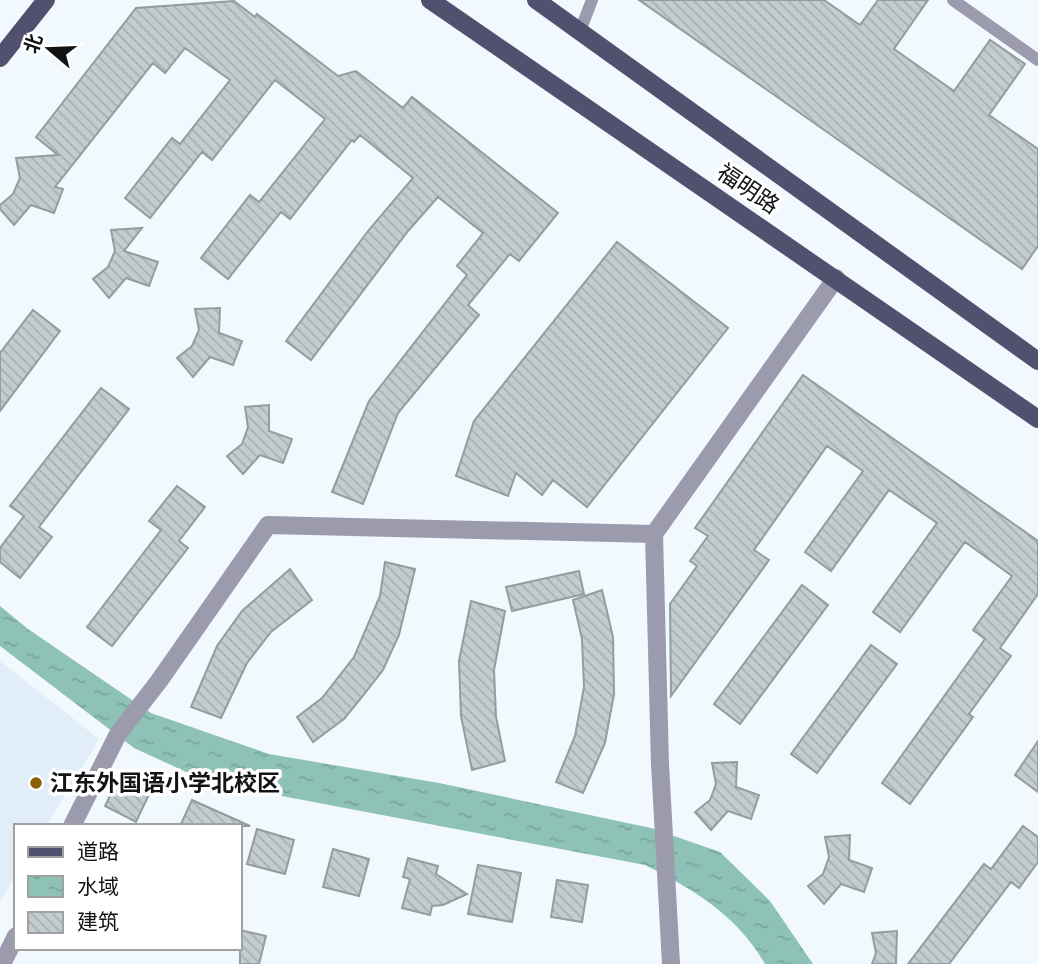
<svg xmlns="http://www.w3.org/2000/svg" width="1038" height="964" font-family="'Nunito Sans','Noto Sans SC',sans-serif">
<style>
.built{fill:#e1edf9}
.water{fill:url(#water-ripples)}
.building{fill:url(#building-back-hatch);stroke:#939c9f;stroke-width:2}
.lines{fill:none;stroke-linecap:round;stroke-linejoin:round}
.service{stroke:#9b9bad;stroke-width:12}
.minor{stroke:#9b9bad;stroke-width:18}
.primary{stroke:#51516f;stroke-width:18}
.poi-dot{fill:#8b5f02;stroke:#fff;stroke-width:2.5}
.labels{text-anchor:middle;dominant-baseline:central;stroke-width:7;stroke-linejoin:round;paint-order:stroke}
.street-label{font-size:23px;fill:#111315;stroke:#fff}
.poi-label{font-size:23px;font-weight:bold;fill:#111315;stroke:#fff;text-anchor:start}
</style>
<defs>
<pattern id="water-ripples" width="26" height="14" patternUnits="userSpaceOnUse" patternTransform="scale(1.75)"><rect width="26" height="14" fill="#8ec2b7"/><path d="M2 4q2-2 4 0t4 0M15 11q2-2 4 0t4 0" fill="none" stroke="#79a69c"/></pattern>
<pattern id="building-back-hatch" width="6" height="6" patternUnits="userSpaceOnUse" patternTransform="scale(1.75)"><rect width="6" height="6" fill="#c3cdd0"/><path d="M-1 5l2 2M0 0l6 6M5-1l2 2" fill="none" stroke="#a6afb2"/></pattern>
</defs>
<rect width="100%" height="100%" fill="#f1f8fe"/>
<!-- built -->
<path class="built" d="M0 661 99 739 46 826H16V876L0 901Z"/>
<!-- water -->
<path class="water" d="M0 606 28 629 151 713 269 754 439 783 651 828 720 852 770 901 813 964H765C737 915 693 889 645 865L208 782 134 748 0 646Z"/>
<!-- building -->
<path class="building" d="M639 0H824L860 25 878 0H928L894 49 954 91 990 40 1025 64 989 115 1038 149V246L1022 269Z
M234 1 255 17 257 14 338 76 356 71 403 108 412 97 558 213 519 261 510 254 468 305 479 315 398 413 363 504 332 492 369 401 467 275 457 266 483 233 438 197 408 231 311 360 286 341 368 231 413 178 360 135 354 142 352 140 290 219 281 212 228 279 201 258 250 195 259 202 325 119 275 80 212 160 202 152 150 218 125 198 172 138 180 144 230 80 185 48 165 73 153 63 55 187 63 189 54 213 31 205 14 225 0 209V205L13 194 20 178 16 158 58 155 36 137 136 8Z
M142 228 124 251 158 262 149 286 126 278 109 298 93 279 108 267 115 251 111 230Z
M617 242 728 328 587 507 553 480 542 495 516 473 508 496 456 476 474 421Z
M220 308 219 333 242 341 233 365 210 357 193 377 177 358 192 346 199 330 195 309Z
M33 310 60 331 0 411V353Z
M803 375 1038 541V594L1000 648 1011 656 969 714 973 717 910 804 882 783 985 639 973 630 1012 576 965 542 900 632 873 612 937 523 889 490 831 571 805 552 863 471 827 446 754 550 769 560 671 696 670 604 697 566 690 561 708 536 695 528Z
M101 388 129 409 39 527 52 537 20 578 0 562V548L24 516 10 506Z
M269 405V431L292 439 283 463 260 455 243 474 227 456 242 444 248 427 245 407Z
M177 486 205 507 179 541 188 548 112 646 87 627 161 530 149 521Z
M385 562 415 569 399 635 383 670 362 697 344 719 313 742 297 717 322 698 354 657 380 596Z
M290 569 312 600 271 632 247 663 221 718 191 707 217 646 242 611Z
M579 571 584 594 512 611 506 587Z
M802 585 828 605 740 724 714 704Z
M602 590 613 637 614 694 605 743 583 793 556 782 575 736 584 687 582 639 573 600Z
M471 601 505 611 494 670 496 717 505 761 472 770 461 716 459 661Z
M871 645 897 664 817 773 791 754Z
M1038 741V792L1015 775Z
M737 762 736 787 759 795 751 819 728 811 711 830 695 812 710 800 716 784 712 763Z
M122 771 153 786 136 822 105 806Z
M192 800 250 826H180Z
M1023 826 1038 837V862L1019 888 1011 882 949 964H908L984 864 991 869Z
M257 829 294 840 285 874 247 864Z
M850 835 849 860 872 868 864 892 841 884 824 904 808 886 823 874 829 857 825 837Z
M333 849 369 859 359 896 323 887Z
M408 858 438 866 436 874 467 894 443 905 432 906 430 915 402 908 410 879 403 877Z
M478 865 521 873 512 922 468 914Z
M557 880 588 885 582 922 551 917Z
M240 930 266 936 259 964H240Z
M897 931 896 964H872L876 953 872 933Z"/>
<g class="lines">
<!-- service -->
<path class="service" d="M953 0 1038 60
M580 31 592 0"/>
<!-- minor -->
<path class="minor" d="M72 826 118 734 159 681 268 525 654 534
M2 964 16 936
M671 964 660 764 654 534 836 278"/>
<!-- primary -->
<path class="primary" d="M430 0 1038 419
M536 0 1038 361
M0 58 46 0"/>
</g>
<!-- markers -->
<circle class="poi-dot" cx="36" cy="783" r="7"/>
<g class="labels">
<!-- street labels -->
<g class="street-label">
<text transform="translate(748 189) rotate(34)">福明路</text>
</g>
<!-- poi labels -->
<g class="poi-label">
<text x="50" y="783">江东外国语小学北校区</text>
</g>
</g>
<!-- legend -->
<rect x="14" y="824" width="228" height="126" fill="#ffffff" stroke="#a0a1a1" stroke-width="2"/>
<rect x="28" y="847" width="35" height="10" fill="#51516f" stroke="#a0a1a1" stroke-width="2"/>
<text x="77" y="859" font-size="21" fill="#111315">道路</text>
<rect x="28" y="876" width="35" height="21" fill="url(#water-ripples)" stroke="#a0a1a1" stroke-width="2"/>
<text x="77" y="894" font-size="21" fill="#111315">水域</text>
<rect x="28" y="912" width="35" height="21" fill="url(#building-back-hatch)" stroke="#a0a1a1" stroke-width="2"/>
<text x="77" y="929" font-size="21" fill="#111315">建筑</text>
<!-- north arrow -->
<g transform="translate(49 49) rotate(289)" stroke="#ffffff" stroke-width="5" paint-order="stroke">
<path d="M0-5L12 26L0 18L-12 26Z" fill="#111315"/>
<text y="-10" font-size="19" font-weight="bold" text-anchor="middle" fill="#111315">北</text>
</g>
</svg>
